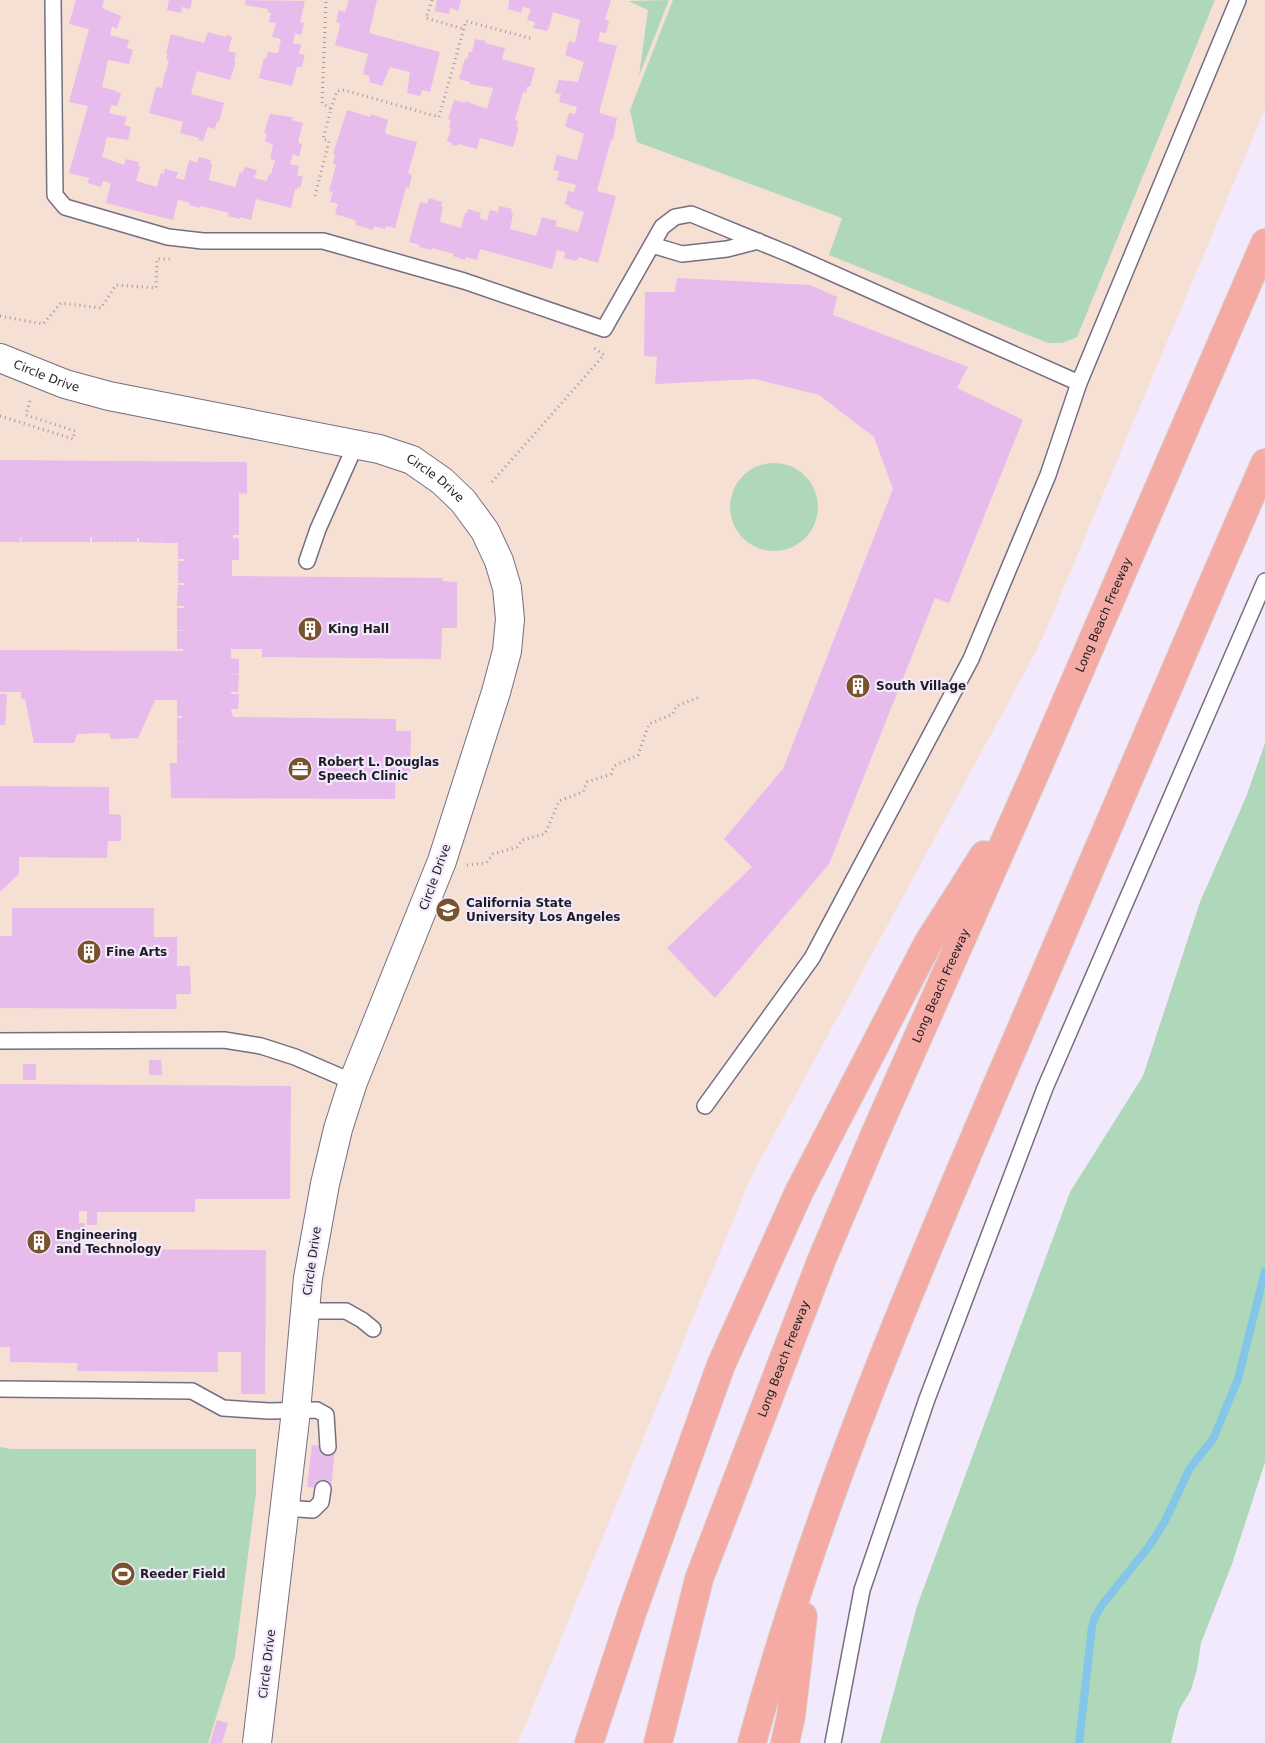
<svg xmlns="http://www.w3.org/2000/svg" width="1265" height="1743" font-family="'DejaVu Sans',sans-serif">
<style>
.education{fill:#f6dfd3}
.green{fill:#afd8ba}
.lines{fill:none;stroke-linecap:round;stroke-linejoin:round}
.stream{stroke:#84c6e8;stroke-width:8}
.building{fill:#e7bbec}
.lane-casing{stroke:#766e81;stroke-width:18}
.street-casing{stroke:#766e81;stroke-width:30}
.highway-casing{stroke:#d6d6d7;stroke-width:30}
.path{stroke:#9f99a7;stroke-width:3;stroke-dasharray:1 4;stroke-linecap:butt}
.lane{stroke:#fff;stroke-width:15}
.street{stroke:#fff;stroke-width:28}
.highway{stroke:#f5aba3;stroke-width:28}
.labels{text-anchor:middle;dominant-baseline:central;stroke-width:4.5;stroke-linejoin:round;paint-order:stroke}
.street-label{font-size:12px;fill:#1e1b23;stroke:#f2eafc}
.poi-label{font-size:12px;font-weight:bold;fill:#1e1b23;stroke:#f2eafc;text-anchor:start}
</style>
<rect width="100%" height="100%" fill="#f2eafc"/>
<!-- education -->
<path class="education" d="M0 0H1265V109L1040 644 751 1177 518 1743H0Z"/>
<!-- green -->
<path class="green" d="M669 0 639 76 648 10 628 1Z
M673 0H1215L1077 337 1062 343H1048L829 255 842 218 637 142 630 110Z
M730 507a44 44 0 1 1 88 0a44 44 0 1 1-88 0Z
M1265 743V1462L1232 1564 1201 1643 1197 1669 1191 1690 1179 1710 1171 1743H880L917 1606 1070 1192 1143 1076 1200 902 1246 797Z
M0 1447 11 1449H256V1493L235 1656 208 1743H0Z"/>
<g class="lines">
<!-- stream -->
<path class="stream" d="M1079 1743 1092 1626 1095 1617 1102 1605 1150 1545 1164 1523 1190 1468 1213 1439 1238 1379 1265 1271"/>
</g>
<!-- building -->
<path class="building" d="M76 0H104L102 8 121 16 117 29 112 26 110 35 129 40 127 48 133 50 129 64 108 60 102 87 116 91 121 94 117 106 111 105 109 113 127 117 124 125 131 127 128 140 107 137 102 157 124 165 126 159 139 162 138 166 140 167 136 181 157 187 161 173 164 174 165 169 178 172 176 178 184 180 189 160 197 163 199 157 211 160 210 164 212 165 209 180 235 187 240 172 242 173 245 167 257 170 254 178 267 181 268 176 271 174 275 160 270 159 273 145 265 141 267 133H264L270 114 293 117 292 120 303 123 298 142 302 145 299 157 293 154 290 164 299 166 297 175 303 177 300 188 297 187V190L295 189 291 208 256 199 251 220 240 217V219L228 216 229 213 201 206 200 208 189 205V203L178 199 173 220 106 203 111 183 103 181 101 187 88 183 89 178 69 173 88 106 69 102 89 29 69 24Z
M169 0H192L190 9 182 7 181 13 167 10Z
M246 0 305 1 300 22 304 23 301 35 295 33 293 43 301 45 299 54 305 55 302 67H297L292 86 259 78 264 58 266 59 268 52 278 53 281 39 272 37 276 23 269 22 271 13 267 12 268 9 245 5Z
M349 0H377L369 33 440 52 430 92 422 90 420 96 407 93 410 72 390 67 382 86 369 82 370 76 363 74 368 54 335 45 340 26 339 23 336 22 339 10 345 12Z
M437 0H461L458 11 450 8 449 14 435 11Z
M509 0H611L605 19 609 21 606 33 600 32 598 41 617 46 599 113 617 118 613 140H611L597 191 616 196 598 263 579 257 576 261 564 258 565 252 557 250 552 269 480 249 477 260 466 257 465 260 453 256 454 254 432 248V250L419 247 420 245 409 242 420 202 427 204 429 198 442 202 441 206 443 207 440 222 461 228 465 213H467L468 209 481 213 479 218 487 221 490 210 498 212 499 206 512 209 511 213 513 214 510 229 536 236 542 217 557 221 555 226 578 232 584 212 569 207V205L565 204 568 191 574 192 576 185 557 180 559 171 553 170 557 155 577 160 584 134 565 126 569 113 575 114 577 107 559 102 561 94 555 93 559 80 578 82 584 62 565 55 569 41 575 43 580 20 553 12 549 28 548 27 547 31 533 28 535 22 527 20 531 9 523 7 521 13 508 9Z
M208 32 226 37 227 35 232 37 228 51 236 53 234 61H236L230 80 197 71 191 94 224 103 219 122 217 121 215 129 208 127 203 141 198 140 199 138 180 133 183 122 149 113 156 87 162 88 165 72H166L169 60 166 59 168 54 166 53 171 34 204 43Z
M475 39 486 41 485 43 505 48 502 59 535 68 530 87H527L526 93 523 92 515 120 518 121 517 127H519L513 147 480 138 477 149 458 144 457 146 452 145V143L447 141 451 128 449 127 451 120 448 119 454 100 465 103V101L487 109 493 88 470 84V82L459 79 465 59H467L469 52H472Z
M347 110 370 117 371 114 388 120 385 132 386 134 417 142 408 173 412 175 409 188 406 187 395 228 386 226 385 229 374 226 373 230 356 225 355 220 335 214 338 204 330 202 333 192 329 191 336 165 333 164 335 155 333 154Z
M677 278 810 285 837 297 833 315 968 367 957 388 1023 420 949 603 935 598 829 864 715 998 667 948 752 867 724 839 783 769 893 489 874 437 819 395 755 379 655 384 657 357 644 356 645 292H675Z
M0 460 247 462V494L239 493V535H233V538H239V560H232V576L443 578 442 581 457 582V628H442L441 659 262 657V649H231V658L239 659V674H231L239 675 238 692H231V694H239L238 709H231L233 717 396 719V731H411L410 773H396L395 799 171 798 170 763H177V742H183L177 741V718H182V716H177V700H155L138 738 111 739 109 733 77 734 74 743H34L25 699H21V692H0V650L183 651V649H177V631H184L177 630V608H184V606H177L178 585H184V583H178V561H184V559H178V543H162L161 538V543L139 542V538H137V542H115V537L114 542H92V537H90V542H21L22 537H20V542H0Z
M0 694H7L5 725H0Z
M0 786 109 787V814L121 815V841H108L107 858 19 857V874L0 892Z
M12 908H154V937H177V966H190L191 994H176L177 1009 0 1008V936H12Z
M149 1060H161L162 1075H149Z
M23 1064H36V1080H23Z
M0 1084 291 1086 290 1199H195V1212H97V1225H87V1211H79V1223H85V1235H79V1249L266 1250 265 1394H241V1352H218V1372L77 1371 78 1363 10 1362V1347H0Z
M312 1445 335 1448 331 1489 307 1487Z
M217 1720 228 1723 222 1743H210Z"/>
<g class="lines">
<defs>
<path id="lane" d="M53 0 55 195 65 207 168 237 203 241H323L464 281 604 329 662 227 675 217 691 214 789 254 1079 383
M652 245 682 254 727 249 758 241
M307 561 318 529 356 444
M0 1041 224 1040 261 1046 295 1057 353 1082
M705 1106 812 958 971 659 1048 475 1079 383 1238 0
M306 1311H346L362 1320 373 1329
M0 1389 192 1391 223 1408 269 1411 317 1410 326 1415 328 1447
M285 1508 313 1510 321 1502 323 1489
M833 1743 862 1590 927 1399 1045 1088 1265 581"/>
<g id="street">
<path id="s1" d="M0 358 65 384 109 396 379 449 412 460 442 481 463 501 485 531 499 561 507 588 510 619 507 651 496 692 442 861 353 1082 338 1129 325 1184 308 1278 296 1411 257 1743"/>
</g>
<g id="highway">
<path d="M589 1743 633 1610 721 1365 799 1192 928 943 984 855"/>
<path id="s2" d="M658 1743 699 1579 822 1259 875 1134 1033 778 1265 243"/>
<path d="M752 1743C816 1506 913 1280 1010 1055 1095 858 1179 660 1265 463"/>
<path d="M785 1743 791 1716 803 1616"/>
</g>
</defs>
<!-- lane casing -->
<use href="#lane" class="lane-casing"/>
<!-- street casing -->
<use href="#street" class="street-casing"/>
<!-- highway casing -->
<use href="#highway" class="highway-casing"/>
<!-- path -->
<path class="path" d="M432 0 426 18 464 29
M331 109 337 91 344 90 439 117 466 21 533 39
M315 196 329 141 323 139 331 109 322 103 326 0
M0 316 43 324 61 303 101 308 116 285 156 288 157 259H172
M0 416 73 439 75 431 26 415 31 397
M492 482 604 355 594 348
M467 865 486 863 493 854 517 847 522 840 545 834 559 801 583 792 587 782 611 774 614 766 638 755 649 724 673 714 676 706 700 697"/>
<!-- lane -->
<use href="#lane" class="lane"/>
<!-- street -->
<use href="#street" class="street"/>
<!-- highway -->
<use href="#highway" class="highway"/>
</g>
<!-- icons -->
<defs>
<symbol id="building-disc" viewBox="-11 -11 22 22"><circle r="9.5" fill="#78532e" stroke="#f2eafc"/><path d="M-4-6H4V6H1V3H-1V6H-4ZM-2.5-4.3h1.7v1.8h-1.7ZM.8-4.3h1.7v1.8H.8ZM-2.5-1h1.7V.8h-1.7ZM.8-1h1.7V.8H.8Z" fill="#fff"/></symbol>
<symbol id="office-disc" viewBox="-11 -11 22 22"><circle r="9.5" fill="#78532e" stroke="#f2eafc"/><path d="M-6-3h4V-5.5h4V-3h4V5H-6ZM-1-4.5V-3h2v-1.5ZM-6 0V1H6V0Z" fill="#fff"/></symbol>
<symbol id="university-disc" viewBox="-11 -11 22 22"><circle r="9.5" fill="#78532e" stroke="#f2eafc"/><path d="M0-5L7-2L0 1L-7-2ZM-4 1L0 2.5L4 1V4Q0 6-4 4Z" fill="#fff"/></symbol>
<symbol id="stadium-disc" viewBox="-11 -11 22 22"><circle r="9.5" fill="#78532e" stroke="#f2eafc"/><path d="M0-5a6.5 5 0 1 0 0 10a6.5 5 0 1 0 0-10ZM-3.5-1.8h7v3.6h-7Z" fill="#fff"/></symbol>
</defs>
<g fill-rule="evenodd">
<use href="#building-disc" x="296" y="615" width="28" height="28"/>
<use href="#building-disc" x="844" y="672" width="28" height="28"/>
<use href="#office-disc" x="286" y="755" width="28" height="28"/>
<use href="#university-disc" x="434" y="896" width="28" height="28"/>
<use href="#building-disc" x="75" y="938" width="28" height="28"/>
<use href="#building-disc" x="25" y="1228" width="28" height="28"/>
<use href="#stadium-disc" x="109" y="1560" width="28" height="28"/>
</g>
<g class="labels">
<!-- street labels -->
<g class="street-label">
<text stroke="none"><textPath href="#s1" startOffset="50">Circle Drive</textPath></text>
<text stroke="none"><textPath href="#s1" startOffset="455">Circle Drive</textPath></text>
<text stroke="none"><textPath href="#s2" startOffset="1215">Long Beach Freeway</textPath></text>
<text transform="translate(435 877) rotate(-70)">Circle Drive</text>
<text stroke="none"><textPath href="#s2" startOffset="810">Long Beach Freeway</textPath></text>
<text transform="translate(312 1261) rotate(-82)">Circle Drive</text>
<text stroke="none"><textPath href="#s2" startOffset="405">Long Beach Freeway</textPath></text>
<text transform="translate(267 1664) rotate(-83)">Circle Drive</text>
</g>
<!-- poi labels -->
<g class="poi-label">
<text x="328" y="629">King Hall</text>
<text x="876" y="686">South Village</text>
<text x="318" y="762">Robert L. Douglas<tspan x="318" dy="14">Speech Clinic</tspan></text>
<text x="466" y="903">California State<tspan x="466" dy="14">University Los Angeles</tspan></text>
<text x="106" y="952">Fine Arts</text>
<text x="56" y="1235">Engineering<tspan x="56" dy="14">and Technology</tspan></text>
<text x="140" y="1574">Reeder Field</text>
</g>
</g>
</svg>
